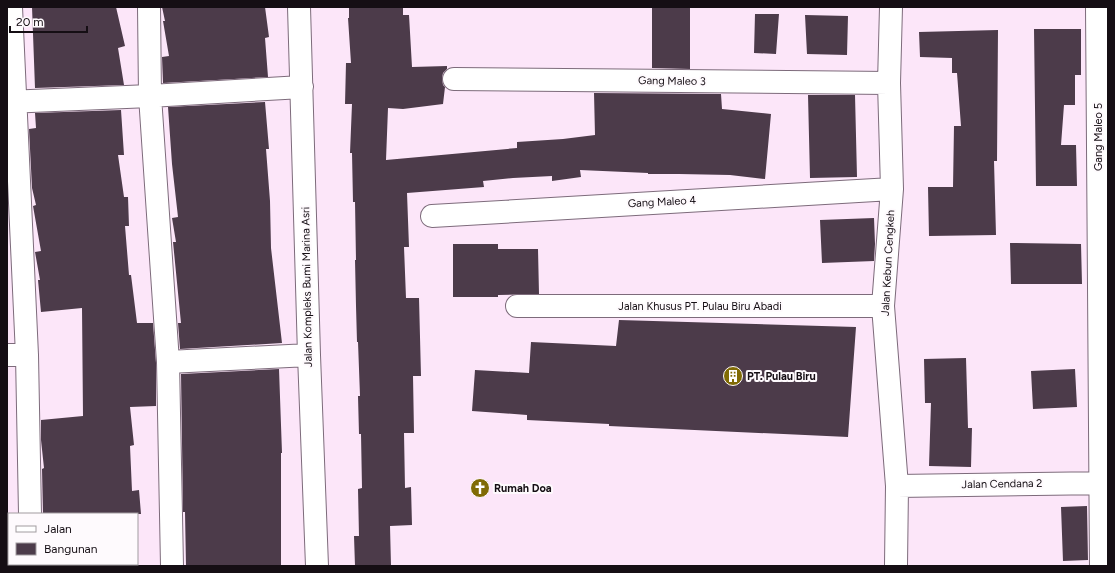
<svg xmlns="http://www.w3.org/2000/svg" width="1115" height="573" font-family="Figtree,sans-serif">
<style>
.building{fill:#4c3b4a}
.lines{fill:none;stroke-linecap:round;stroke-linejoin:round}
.street-casing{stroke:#7d6b7b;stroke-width:24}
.street{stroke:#fff;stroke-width:22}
.labels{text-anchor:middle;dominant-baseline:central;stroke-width:4;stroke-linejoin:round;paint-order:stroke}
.street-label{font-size:11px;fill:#150e14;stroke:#fefafd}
.poi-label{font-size:11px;font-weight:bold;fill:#150e14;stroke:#fefafd;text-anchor:start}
</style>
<rect width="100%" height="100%" fill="#fce6f9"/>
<!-- building -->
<path class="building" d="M32 7H116L125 46 118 48 124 85 35 88Z
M162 7H265L269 37 265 38 268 77 163 83 162 57 169 56 163 21H165Z
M349 7H403V15H409L412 67 447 66V69L443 73 442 78 443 85 445 87 443 104 403 109 388 108 386 160 517 148V142L563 139 595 135 594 93 721 94 722 109 771 114 765 179 730 175 679 174H648V173L580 170 581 177 552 181V176L513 178 483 181 484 187 407 193 409 247H404L406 298H419L421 376H413L414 433H404L405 488 411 487 412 525 390 526 391 566H355L354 536H359L358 489 362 488 361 434H359L358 396H360L358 342H357L356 306 355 260H356L355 202H353L352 153H350L352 104H345L346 63H351L348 18H349Z
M652 7H690V69L652 68Z
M755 14H779L776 54 754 53Z
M805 15 848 16 847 55 807 54Z
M1034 29H1081V75H1075V105H1064L1061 145H1076L1077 186H1036Z
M998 30 997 161H994L996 235 929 236 928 187H953L954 126H961L957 73H952V58L920 57 919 32Z
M808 95H855L857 177 810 178Z
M265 102 269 149H266L270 201 271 248 282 343 180 349 178 323H181L173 242H176L172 218 178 217 172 164 168 107Z
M121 110 124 155H118L124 197H128L129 226H125L129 275H131L137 323H153L156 363V406L130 407 134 445 130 446 132 491 139 490 141 514H43L42 469 44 468 41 440V420L83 416 82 308 41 312 38 280H40L35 252 41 251 33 206 36 205 32 188 29 129 36 128 35 113Z
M874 218 875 244 874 261 822 263 820 220Z
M1010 243 1081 244 1082 284H1011Z
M453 244H498V249H538L539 294 498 295V297H453Z
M619 320 856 327 848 437 609 426V424L527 420V415L472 411 475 370 529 373 531 342 616 346Z
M966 358 968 428H972L971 467 929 466 931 403H925L924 359Z
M279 369 282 453H281V566H186L185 512H183L181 374Z
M1075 369 1077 407 1033 409 1031 371Z
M1087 506 1088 560 1063 561 1061 507Z"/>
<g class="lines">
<defs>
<path id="street" d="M11 7 27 355 30 514
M149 7 150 96 168 362 172 566
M299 7 309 355 317 566
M891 7 889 83 892 189 883 306 897 486 896 566
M1097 7 1101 566
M454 79 889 83
M7 102 150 96 302 87
M432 216 892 189
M517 306H883
M7 355H27
M168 362 309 355
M897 486 1108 483
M31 564V566"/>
</defs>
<!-- street casing -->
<use href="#street" class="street-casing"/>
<!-- street -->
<use href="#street" class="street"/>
</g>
<!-- icons -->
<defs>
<symbol id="building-disc" viewBox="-11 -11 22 22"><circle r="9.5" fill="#806b05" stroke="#fefafd"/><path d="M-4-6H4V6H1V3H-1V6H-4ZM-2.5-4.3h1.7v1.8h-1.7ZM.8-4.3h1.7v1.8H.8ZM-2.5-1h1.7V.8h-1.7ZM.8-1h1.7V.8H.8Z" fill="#fff"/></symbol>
<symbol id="church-disc" viewBox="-11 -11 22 22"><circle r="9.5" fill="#806b05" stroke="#fefafd"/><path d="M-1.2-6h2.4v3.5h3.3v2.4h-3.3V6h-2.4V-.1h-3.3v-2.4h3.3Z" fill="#fff"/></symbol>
</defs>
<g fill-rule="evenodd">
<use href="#building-disc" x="722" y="365" width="22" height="22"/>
<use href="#church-disc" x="469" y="477" width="22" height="22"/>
</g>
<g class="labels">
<!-- street labels -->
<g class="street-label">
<text transform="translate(672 81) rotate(1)">Gang Maleo 3</text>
<text transform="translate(1098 137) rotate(-90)">Gang Maleo 5</text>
<text transform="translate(662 202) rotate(-3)">Gang Maleo 4</text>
<text transform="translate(888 263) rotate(-87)">Jalan Kebun Cengkeh</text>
<text transform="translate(307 287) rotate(-91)">Jalan Kompleks Bumi Marina Asri</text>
<text x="700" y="306">Jalan Khusus PT. Pulau Biru Abadi</text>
<text transform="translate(1002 484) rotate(-1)">Jalan Cendana 2</text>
</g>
<!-- poi labels -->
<g class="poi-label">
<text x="747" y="376">PT. Pulau Biru</text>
<text x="494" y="488">Rumah Doa</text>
</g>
</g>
<!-- border -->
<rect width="1115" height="573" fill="none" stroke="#150e14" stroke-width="16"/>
<!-- legend -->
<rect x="8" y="513" width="130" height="52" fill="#fefafd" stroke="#a19ca0"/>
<rect x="16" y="526" width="20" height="6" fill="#ffffff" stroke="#a19ca0"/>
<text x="44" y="533" font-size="12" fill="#150e14">Jalan</text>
<rect x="16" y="543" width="20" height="12" fill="#4c3b4a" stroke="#a19ca0"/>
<text x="44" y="553" font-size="12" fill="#150e14">Bangunan</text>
<!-- scale -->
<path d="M10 26v6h77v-6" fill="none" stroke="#150e14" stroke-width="2"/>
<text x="16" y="26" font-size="12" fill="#150e14" stroke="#fefafd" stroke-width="3" paint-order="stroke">20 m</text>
</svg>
